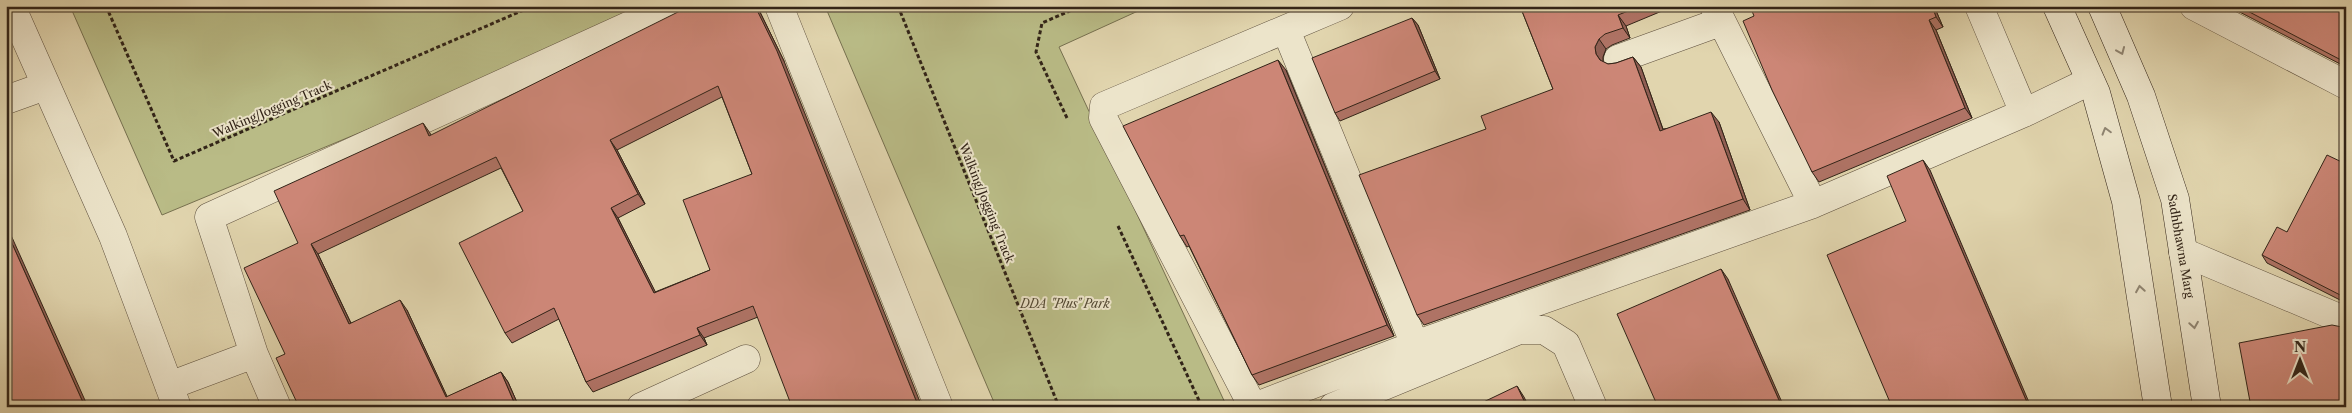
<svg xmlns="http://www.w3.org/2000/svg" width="2352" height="413" font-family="'Libre Caslon Text',serif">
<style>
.green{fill:#b9bb86;stroke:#76704f}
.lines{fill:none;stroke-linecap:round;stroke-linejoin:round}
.street-casing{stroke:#5e503e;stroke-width:29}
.secondary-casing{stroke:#322418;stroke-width:29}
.path{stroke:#322418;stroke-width:3;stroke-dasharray:4 2.5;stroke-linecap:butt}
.street{stroke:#ece4ca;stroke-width:28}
.secondary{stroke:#ece4ca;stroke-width:28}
.wall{fill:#af7365;stroke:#322418;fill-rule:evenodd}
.shaded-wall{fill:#8f5e53;stroke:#322418}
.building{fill:#cc8676;stroke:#322418;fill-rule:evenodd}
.oneway{stroke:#8f8471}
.labels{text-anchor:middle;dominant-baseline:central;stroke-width:4;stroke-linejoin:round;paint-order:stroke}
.street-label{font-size:12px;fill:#322418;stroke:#ece4ca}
.park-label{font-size:12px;font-style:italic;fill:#544a34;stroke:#ece4ca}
</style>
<rect width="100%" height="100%" fill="#e1d5ae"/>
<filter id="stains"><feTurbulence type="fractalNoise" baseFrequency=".004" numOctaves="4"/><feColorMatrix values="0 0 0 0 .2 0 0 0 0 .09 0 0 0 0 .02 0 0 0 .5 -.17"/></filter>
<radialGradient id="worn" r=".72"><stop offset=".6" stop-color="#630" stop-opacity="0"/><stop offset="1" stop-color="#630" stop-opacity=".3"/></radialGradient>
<!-- green -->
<path class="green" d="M70 6H664L162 215Z
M825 6H1149L1059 47 1227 407H996Z"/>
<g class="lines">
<defs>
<path id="street" d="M11 6 113 236 177 407
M779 6 939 407
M1714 6 1813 204
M1979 6 2024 113
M2194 6 2346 85
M1286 30 1415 345
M1618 59 1720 22
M6 100 45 86
M2183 252 2346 321
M169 386 254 354
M277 407 254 354 209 217 672 6
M641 407 746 359
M1253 407 1103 118 1104 106 1340 6
M1254 407 1415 345 1813 204 2024 113 2090 81
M1333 407 1519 330H1544L1566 344 1593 407"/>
<path id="secondary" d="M2057 6 2096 93 2126 201 2158 407
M2102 6 2141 96 2175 199 2207 407"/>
</defs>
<!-- street casing -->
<use href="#street" class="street-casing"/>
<!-- secondary casing -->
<use href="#secondary" class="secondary-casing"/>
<!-- path -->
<path class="path" d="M106 6 174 161 533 6
M898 6 1059 407
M1067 118 1036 52 1042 23 1081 6
M1118 226 1202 407"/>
<!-- street -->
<use href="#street" class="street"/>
<!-- secondary -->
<use href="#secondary" class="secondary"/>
</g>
<!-- wall -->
<path class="wall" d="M690 6H757L784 61 758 317 704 338 707 345 593 392 586 382 559 319 512 343 505 333 523 211 501 168 318 254 351 323 407 310 447 397 501 372 508 382 519 407H299L285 354 298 243ZM722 97 752 174 710 270 655 292 618 218 645 204 617 150Z
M1520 6H1674L1626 26 1630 38 1612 45 1606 49 1603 57V62L1608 64 1616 63 1633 57 1641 67 1663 129 1719 122 1750 210 1424 325 1417 315 1486 129 1553 89Z
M1934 6 1943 27 1936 30 1972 118 1819 182 1812 172 1754 16Z
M2228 6H2346V67Z
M1412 18 1418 25 1440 79 1340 121 1335 113Z
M1286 70 1394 336 1259 385 1252 375 1189 246 1187 247 1180 236Z
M2346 164V303L2267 263 2262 255 2287 232Z"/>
<!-- shaded-wall -->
<path class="shaded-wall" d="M755 6H757L784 61 922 407H920L917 403Z
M1932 6H1934L1943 27 1936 17Z
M1618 15 1626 26 1630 38 1623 28Z
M1412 18 1418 25 1440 79 1435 71Z
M1929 20 1936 30 1972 118 1965 108Z
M1599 39 1606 49 1603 57V64L1596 54 1595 47Z
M2346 52V67L2341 60Z
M1633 57 1641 67 1667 141 1660 131Z
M1278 60 1286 70 1394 336 1387 325Z
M1711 112 1719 122 1750 210 1743 199Z
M423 123 430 133 436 146 429 136Z
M610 140 617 150 645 204 638 194Z
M1923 160 1930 170 2031 407H2029Z
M611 208 618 218 661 303 654 293Z
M6 224 88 407H85L6 230Z
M311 244 318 254 356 334 349 324Z
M1721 269 1728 279 1784 407H1782Z
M400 300 407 310 452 407 446 397Z
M697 328 704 338 707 345 700 335Z
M501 372 508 382 519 407H516Z
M1517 386 1524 397 1529 407H1527Z"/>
<!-- building -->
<path class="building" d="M690 6H755L777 51 917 403 921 407H792L753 306 697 328 700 335 586 382 554 308 505 333 459 243 523 211 496 157 311 244 349 324 400 300 446 397 501 372 516 407H299L276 358 285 354 244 268 298 243 274 191 423 123 429 136ZM718 86 752 174 683 200 710 270 654 293 611 208 638 194 610 140Z
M1520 6H1641L1618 15 1623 28 1605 34 1599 39 1595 47 1596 54 1600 60 1608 64 1616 63 1633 57 1660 131 1711 112 1743 199 1417 315 1359 175 1486 129 1481 116 1553 89Z
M1750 6H1932L1936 17 1929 20 1965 108 1812 172 1772 90 1743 21 1754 16Z
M2238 6H2346V52L2341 60Z
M1412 18 1435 71 1335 113 1312 58Z
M1278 60 1387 325 1252 375 1184 235 1180 236 1123 126Z
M2327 155 2346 164V298L2262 255 2277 227 2287 232Z
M1923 160 2029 407H1892L1827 255 1906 221 1887 176Z
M6 230 85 407H6Z
M1721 269 1782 407H1658L1617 314Z
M2332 325 2342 327 2346 325V407H2251L2239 343Z
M1517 386 1527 407H1473Z"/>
<!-- one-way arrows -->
<defs><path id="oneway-chevron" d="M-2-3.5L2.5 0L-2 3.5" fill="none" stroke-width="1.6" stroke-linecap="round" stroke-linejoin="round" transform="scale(1.25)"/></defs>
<g class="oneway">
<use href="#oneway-chevron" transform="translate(2121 51) rotate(67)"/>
<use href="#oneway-chevron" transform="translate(2106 131) rotate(-106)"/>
<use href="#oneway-chevron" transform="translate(2140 289) rotate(-99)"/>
<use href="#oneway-chevron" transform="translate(2194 325) rotate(81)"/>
</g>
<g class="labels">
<!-- street labels -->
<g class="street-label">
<text transform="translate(272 109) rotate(-23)">Walking/Jogging Track</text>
<text transform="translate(987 203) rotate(68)">Walking/Jogging Track</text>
<text transform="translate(2181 246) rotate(80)">Sadhbhawna Marg</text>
</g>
<!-- park labels -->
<g class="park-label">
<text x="1065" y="303">DDA "Plus" Park</text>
</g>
</g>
<!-- margin -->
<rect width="2352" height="413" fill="none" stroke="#e1d5ae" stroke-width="25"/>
<rect x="8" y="8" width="2337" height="398" fill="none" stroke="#322418" stroke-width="2.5"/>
<rect x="12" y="12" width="2327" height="388" fill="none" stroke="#322418"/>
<!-- north arrow -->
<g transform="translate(2300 360)" stroke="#ece4ca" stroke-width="4" paint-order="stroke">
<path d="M0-4L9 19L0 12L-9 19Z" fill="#322418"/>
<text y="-8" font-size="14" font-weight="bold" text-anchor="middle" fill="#322418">N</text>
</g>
<rect width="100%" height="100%" filter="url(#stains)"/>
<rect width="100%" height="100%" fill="url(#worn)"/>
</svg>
